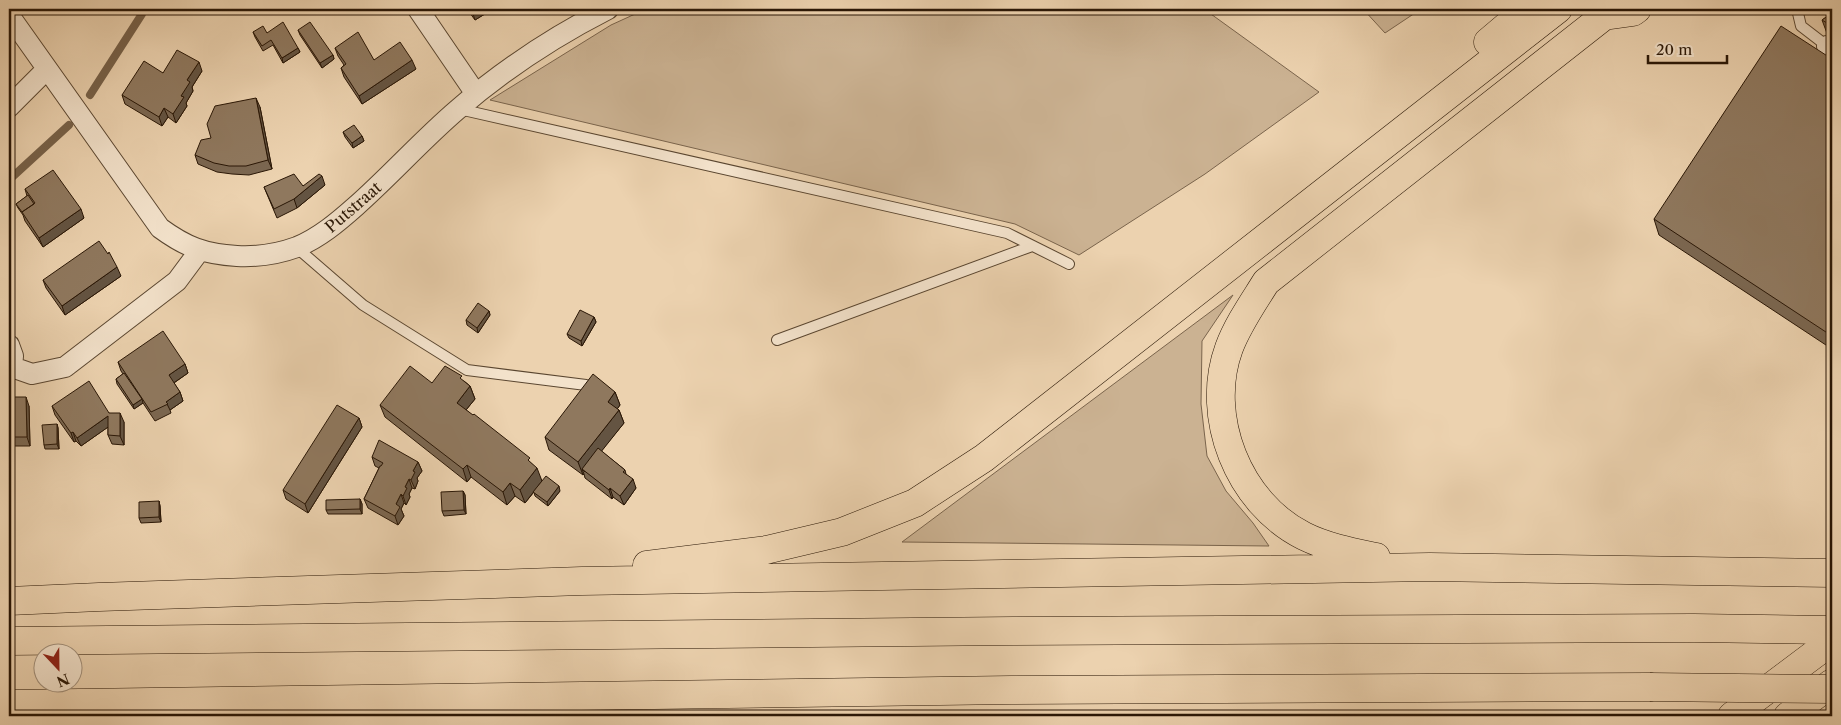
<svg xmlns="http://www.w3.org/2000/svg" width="1841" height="725" font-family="'Libre Caslon Text',serif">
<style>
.green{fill:#cbb292;stroke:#7a644c}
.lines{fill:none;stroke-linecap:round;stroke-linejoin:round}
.stream{stroke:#776149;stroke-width:8}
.lane-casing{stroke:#5a4630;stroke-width:12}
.street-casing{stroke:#5a4630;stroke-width:22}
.primary-casing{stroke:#2a1706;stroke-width:29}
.highway-casing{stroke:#2a1706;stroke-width:29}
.lane{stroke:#f3e2cb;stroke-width:10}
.street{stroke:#f3e2cb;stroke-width:20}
.primary{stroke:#ecd2af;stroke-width:28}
.highway{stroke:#ecd2af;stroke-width:28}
.highway-bridge-casing{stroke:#2a1706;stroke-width:29;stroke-linecap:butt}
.highway-bridge{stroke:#ecd2af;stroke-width:28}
.wall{fill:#7b6751;stroke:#2a1706}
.shaded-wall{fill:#645442;stroke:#2a1706}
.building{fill:#8f785e;stroke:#2a1706}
.labels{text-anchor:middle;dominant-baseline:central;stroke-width:4;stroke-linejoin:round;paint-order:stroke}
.street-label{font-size:16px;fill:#2a1706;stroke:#f3e2cb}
</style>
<rect width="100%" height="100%" fill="#ecd2af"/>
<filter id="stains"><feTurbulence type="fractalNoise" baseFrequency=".004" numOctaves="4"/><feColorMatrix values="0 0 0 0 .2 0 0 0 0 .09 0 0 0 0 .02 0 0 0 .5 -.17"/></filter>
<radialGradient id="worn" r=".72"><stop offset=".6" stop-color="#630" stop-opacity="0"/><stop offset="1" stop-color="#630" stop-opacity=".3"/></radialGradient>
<!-- green -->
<path class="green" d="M646 9H1204L1319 92 1205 174 1079 255 1015 224 490 100 611 25Z
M1363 9H1421L1385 33Z
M1233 295 1202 341 1201 404 1207 456 1226 491 1253 523 1269 546 902 542Z"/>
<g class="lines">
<!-- stream -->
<path class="stream" d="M90 95 142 14 144 9
M9 180 69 125"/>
<defs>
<path id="lane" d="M1797 9 1801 26 1827 46
M459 109 1007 233 1069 264
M296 247 363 305 467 370 586 385
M777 340 1032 246"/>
<path id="street" d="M418 9 476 94
M9 15 160 228C186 247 204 254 237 256 257 257 278 254 297 247 319 238 338 222 356 206 391 175 422 140 457 110 503 70 555 36 608 9
M1827 46 1832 49
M9 107 47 69
M9 345 13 356 12 367 9 368
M12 367 32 374 65 367 177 281 200 250"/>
<path id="primary" d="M1732 716 1832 641
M1788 716 1832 683"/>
<path id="highway" d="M1604 16 1633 12 1637 9
M1488 42 1527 9
M1376 557C1352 552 1326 547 1304 536 1238 503 1204 416 1229 348 1238 324 1253 303 1266 282L1613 9
M647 565 766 550 842 532 915 503 984 458 1558 9
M9 601 99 597 582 581 1430 567 1832 573
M9 641 1013 631 1694 628 1832 630
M9 704 1011 690 1650 687"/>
</defs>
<!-- lane casing -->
<use href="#lane" class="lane-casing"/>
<!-- street casing -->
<use href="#street" class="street-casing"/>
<!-- primary casing -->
<use href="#primary" class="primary-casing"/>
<!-- highway casing -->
<use href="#highway" class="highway-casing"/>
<!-- lane -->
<use href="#lane" class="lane"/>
<!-- street -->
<use href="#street" class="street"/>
<!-- primary -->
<use href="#primary" class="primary"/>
<!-- highway -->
<use href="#highway" class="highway"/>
<defs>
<path id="highway-bridge" d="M1650 687 1832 689"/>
</defs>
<!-- highway-bridge casing -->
<use href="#highway-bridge" class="highway-bridge-casing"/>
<!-- highway-bridge -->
<use href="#highway-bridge" class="highway-bridge"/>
</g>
<!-- wall -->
<path class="wall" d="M467 9H493L475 20Z
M1832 13V39L1828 36 1822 20Z
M298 30 333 55 334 59 322 68 300 35Z
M253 32 267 33 298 48 300 52 283 63 273 45 263 51 255 37Z
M335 48 374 60 416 69 362 104 344 77 341 68 344 65 338 56Z
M1832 59V349L1659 235 1654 219Z
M202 71 192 87 193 91 186 103 187 106 176 123 168 117 162 126 125 104 122 95 163 73Z
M260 107 272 169 249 175 232 174 217 172 198 164 195 155 211 138Z
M343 132 362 136 364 141 353 148 345 137Z
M325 185 297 208 277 218 264 187Z
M25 189 84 218 43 247 25 221 23 215 18 208 16 204 27 196Z
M121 276 65 315 46 288 43 280Z
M489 311 490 315 478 333 467 325 466 320Z
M594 317 596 322 582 346 569 338 567 334Z
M118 362 185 364 188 373 174 383 180 392 183 401 170 410 171 413 155 421 143 403 134 409 117 384 116 379 123 374 121 371Z
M464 381 470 386 475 399 466 410 532 464 542 481 560 491 548 506 535 496 534 492 525 503 515 496 507 505 471 477 467 482 385 417 380 405 432 383Z
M615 392 620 405 617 409 619 410 624 423 601 451 625 470 626 474 636 488 624 505 613 497 612 499 585 478 584 474 583 475 549 450 545 437Z
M9 397 29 406 30 446H9Z
M52 406 109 413 124 422V445L112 444 108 435V427L81 446 76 441 74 442 55 415Z
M359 418 362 427 308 513 286 499 283 490Z
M57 424 58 428 59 449H45L44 445Z
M372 457 418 462 422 471 417 478 418 481 415 489 412 488 409 494 410 497 406 505 404 503 401 509 404 516 398 525 368 508 364 499 379 468 375 466Z
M463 491 465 495 466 514 444 516 442 511Z
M360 499 362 504V514H328L326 510Z
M159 501 160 506 161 522 141 523 139 518Z"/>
<!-- shaded-wall -->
<path class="shaded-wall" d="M476 9H493L475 20 472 11Z
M298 48 300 52 283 63 282 58Z
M333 55 334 59 322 68 320 63Z
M412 60 416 69 362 104 359 96Z
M199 62 202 71 192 87 193 91 186 103 187 106 176 123 173 114 181 96 187 80Z
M256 98 260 107 272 169 268 160Z
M164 108 168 117 162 126 159 117Z
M362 136 364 141 353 148 352 143Z
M322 176 325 185 297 208 294 199Z
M81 209 84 218 43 247 39 238Z
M117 267 121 276 65 315 62 306Z
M489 311 490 315 478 333 477 328Z
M594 317 596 322 582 346 581 341Z
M185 364 188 373 172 384 169 375Z
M470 386 475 399 461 416 457 403Z
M180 392 183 401 170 410 166 402Z
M615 392 620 405 613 415 608 402Z
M26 397 29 406 30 446 27 437Z
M142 399 143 403 134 409 133 405Z
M619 410 624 423 585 472 582 469 584 474 583 475 578 462Z
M120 413 124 422V445L120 436Z
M108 416 111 425 81 446 77 438Z
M359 418 362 427 308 513 305 504Z
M57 424 58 428 59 449 57 444Z
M73 432 76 441 74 442 71 433Z
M418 462 422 471 417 478 418 481 415 489 411 480 413 471Z
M467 465 471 477 467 482 463 469Z
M537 468 542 481 525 503 520 490Z
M409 479 412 488 409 494 410 497 406 505 403 496 405 487Z
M633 479 636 488 624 505 620 496Z
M510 483 515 496 507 505 503 492Z
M559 486 560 491 548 506 547 502Z
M610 488 613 497 612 499 609 490Z
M463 491 465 495 466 514 464 510Z
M401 494 404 503 401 509 404 516 398 525 395 516 396 504Z
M360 499 362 504V514L360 509Z
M159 501 160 506 161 522 159 517Z"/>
<!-- building -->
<path class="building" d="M1832 13V26L1822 20Z
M283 22 298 48 282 58 271 40 262 46 253 32 263 26 267 33Z
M310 22 333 55 320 63 298 30Z
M1781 26 1832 59V336L1654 219Z
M358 32 374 60 400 42 412 60 359 96 341 68 346 64 335 48Z
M177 50 199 62 187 80 190 82 181 96 184 97 173 114 164 108 159 117 122 95 144 61 163 73Z
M256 98 268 160 246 166H229L214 163 195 155 201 140 211 138 207 124 215 106Z
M354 125 362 136 352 143 343 132Z
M53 170 81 209 39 238 22 212 35 203 25 189Z
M294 174 303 186 319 174 322 176 294 199 274 209 264 187Z
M28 195 34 204 22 212 16 204Z
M99 241 108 254 109 252 117 267 62 306 43 280Z
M478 303 489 311 477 328 466 320Z
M580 310 594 317 581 341 567 334Z
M163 331 185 364 169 375 180 392 166 402 168 404 151 412 118 362Z
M410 366 432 383 445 366 462 376 460 378 470 386 457 403 473 415 474 414 530 458 528 460 537 468 520 490 510 483 503 492 467 465 463 469 380 405Z
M124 373 142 399 133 405 116 379Z
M593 374 615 392 608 402 619 410 578 462 545 437Z
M89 381 109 413H120V436L108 435V416L77 438 73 432 71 433 52 406Z
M9 397H26L27 437H9Z
M337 405 359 418 305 504 283 490Z
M57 424V444L44 445 42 425Z
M379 440 418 462 413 471 415 472 411 480 409 479 405 487 407 488 403 496 401 494 396 504 400 507 395 516 364 499 380 466H381L383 463 372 457Z
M598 448 625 470 623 472 633 479 620 496 610 488 609 490 582 469Z
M546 476 559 486 547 502 533 492Z
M463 491 464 510 442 511 441 492Z
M360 499V509L326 510V500Z
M159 501V517L139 518V502Z"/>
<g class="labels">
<!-- street labels -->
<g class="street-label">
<text transform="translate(353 207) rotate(-41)">Putstraat</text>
</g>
</g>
<!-- margin -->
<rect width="1841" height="725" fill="none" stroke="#ecd2af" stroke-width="30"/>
<rect x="10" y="10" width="1821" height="705" fill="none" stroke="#2a1706" stroke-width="2.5"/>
<rect x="15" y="15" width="1811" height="695" fill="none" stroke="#2a1706"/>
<!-- north arrow -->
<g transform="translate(58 668) rotate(158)"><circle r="24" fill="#f3e2cb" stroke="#a3917c"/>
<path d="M0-4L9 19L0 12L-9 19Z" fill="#8f2418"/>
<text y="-8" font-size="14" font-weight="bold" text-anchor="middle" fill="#2a1706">N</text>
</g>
<!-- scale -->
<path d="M1648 55v8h79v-8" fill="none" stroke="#2a1706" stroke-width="2.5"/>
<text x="1656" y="55" font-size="15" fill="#2a1706" stroke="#f3e2cb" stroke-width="4" paint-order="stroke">20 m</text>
<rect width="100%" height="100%" filter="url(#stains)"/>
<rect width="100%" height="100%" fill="url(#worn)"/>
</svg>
